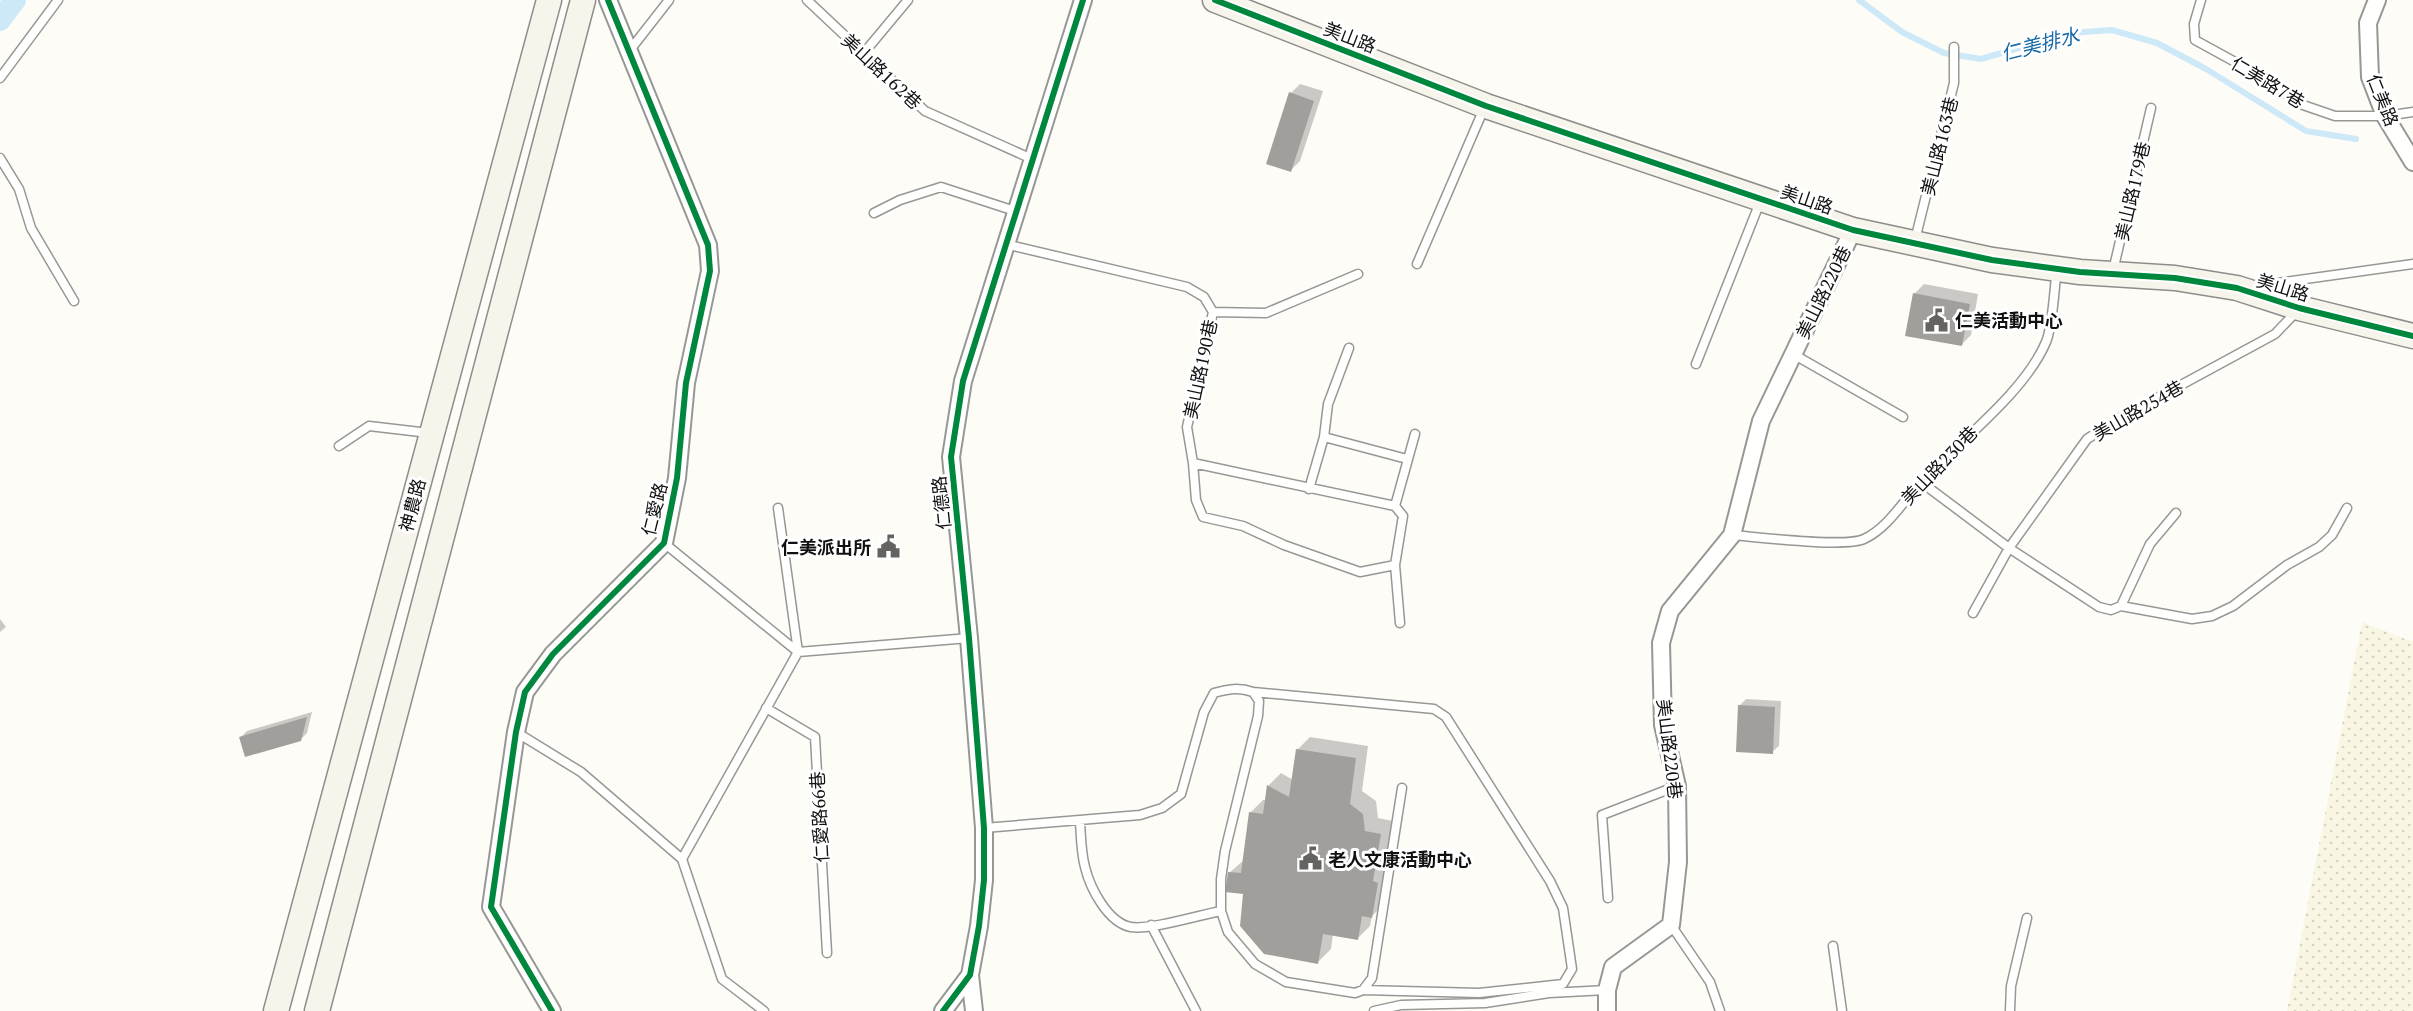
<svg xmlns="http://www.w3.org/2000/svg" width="2413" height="1011" font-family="'PT Serif','Noto Sans TC',serif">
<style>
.farmland{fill:url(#farmland-dots)}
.shadow{fill:#0003}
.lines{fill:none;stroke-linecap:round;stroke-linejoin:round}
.stream{stroke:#cde8f7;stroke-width:6}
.canal{stroke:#cde8f7;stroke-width:22}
.building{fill:#a19f9c}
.lane-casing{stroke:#979795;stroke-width:11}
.street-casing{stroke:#979795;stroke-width:20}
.secondary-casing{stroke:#8e8d8b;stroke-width:27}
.lane{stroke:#fffffe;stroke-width:8}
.street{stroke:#fffffe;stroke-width:16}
.secondary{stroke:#f6f4eb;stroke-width:24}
.cycleway-casing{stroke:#fff;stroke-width:10}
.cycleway{stroke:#00873e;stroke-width:6}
.labels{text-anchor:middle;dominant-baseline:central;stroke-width:6;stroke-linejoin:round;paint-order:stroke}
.street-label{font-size:18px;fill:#111;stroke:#fff}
.poi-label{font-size:18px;font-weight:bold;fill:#111;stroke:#fff;text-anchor:start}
.water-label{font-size:20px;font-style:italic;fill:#1768a6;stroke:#fff}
</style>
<defs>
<pattern id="farmland-dots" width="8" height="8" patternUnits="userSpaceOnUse" patternTransform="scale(1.5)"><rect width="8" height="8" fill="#f9f7e4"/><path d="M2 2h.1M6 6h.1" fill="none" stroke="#d4d3c3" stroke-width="1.8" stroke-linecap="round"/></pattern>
</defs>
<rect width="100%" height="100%" fill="#fdfcf7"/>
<!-- farmland -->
<path class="farmland" d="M2362 622 2413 642V1011H2287Z"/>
<!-- shadow -->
<path class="shadow" d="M1300 84 1323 91 1300 161 1290 171 1291 93Z
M1924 284 1978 294 1971 335 1961 345 1914 294Z
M0 619 6 627 0 632Z
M1746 699 1781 701 1779 746 1772 752 1740 705Z
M312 712 307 733 300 740 240 738 247 731Z
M1310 737 1368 746 1362 791 1376 801 1378 818 1393 821 1385 869 1391 870 1385 903 1372 916 1370 926 1357 939 1333 934 1331 949 1318 962 1245 893 1229 873 1244 860 1250 813 1263 800H1266L1268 786 1281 773 1293 780 1297 750Z"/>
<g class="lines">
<!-- stream -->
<path class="stream" d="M1859 0 1902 32 1944 53 1981 59 2070 33 2112 30 2157 43 2206 69 2306 131 2356 139"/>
<!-- canal -->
<path class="canal" d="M0 20 15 0"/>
</g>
<!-- building -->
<path class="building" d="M1289 92 1314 101 1291 172 1266 164Z
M1913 293 1970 304 1962 346 1905 336Z
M1738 705 1775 707 1773 754 1736 752Z
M307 717 301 741 245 757 239 737Z
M1296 749 1356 758 1350 804 1363 814 1365 831 1381 834 1373 881 1378 883 1372 918 1362 916 1358 940 1323 934 1318 964 1264 954 1240 926 1243 894 1225 892 1228 872 1241 873 1249 812 1263 814 1267 785 1289 797Z"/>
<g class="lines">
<defs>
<path id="lane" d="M807 0 925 111 1032 159
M2201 0 2194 24 2195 40 2257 74 2303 105 2335 116H2385L2413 112
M630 50 669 0
M863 54 908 0
M0 78 58 0
M0 158 19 189 31 228 74 301
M874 213 900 200 941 187 1015 211
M1915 240 1954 83V47
M1005 244 1187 287 1204 297 1213 312 1187 427 1193 463 1196 500 1203 517 1243 526 1284 545 1360 572 1395 565
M1417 264 1485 106
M2113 271 2151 108
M2256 286 2413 264
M1213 312 1266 313 1358 274
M1793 354 1903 417
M1696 364 1760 202
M1324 437 1407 459
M339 446 369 426 429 433
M1193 463 1395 506 1403 516 1395 565 1400 623
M1921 482 2009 548 2099 607 2111 610 2121 606 2150 544 2176 513
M1309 489 1324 437 1328 404 1349 348
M1395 506 1415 434
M1732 535C1757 537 1845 548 1864 539 1888 528 1904 500 1922 481 1960 441 2025 392 2046 342 2053 326 2054 289 2057 269
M664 543 798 652 969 638
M2121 606 2192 619 2212 616 2233 606 2287 565 2319 547 2332 535 2347 508
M1973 613 2009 548 2087 439 2122 417 2275 334 2297 311
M1253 692 1434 709 1446 717 1550 881 1563 908 1572 969 1563 984 1479 993 1363 990
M766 708 815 737 827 953
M516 732 581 772 682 859
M1080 822C1081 836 1081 853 1085 867 1090 888 1108 923 1131 927 1151 930 1200 915 1221 911
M984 828 1140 815 1162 808 1181 794 1204 712 1214 693C1228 689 1239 687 1253 692L1259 701 1258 716 1225 851 1221 879V911L1228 932 1255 964 1286 982 1355 993 1363 990 1372 978 1402 788
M1608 898 1602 815 1677 786
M1151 925 1196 1011
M1671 925 1710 982 1720 1011
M1833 946 1842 1011
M764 1011 722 979 682 859 798 652 778 508
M1374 1011 1401 1005 1485 1003 1549 993 1607 990
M2010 1011 2011 986 2027 918"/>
<path id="street" d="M2377 0 2368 23 2370 77 2385 116 2413 162
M970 975 974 1011
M552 1011 491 907 516 732 525 692 553 654 664 543 677 478 686 383 710 271 708 245 608 0
M943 1011 970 975 979 926 984 880V828L969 638 951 457 963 381 1083 0
M1607 1011V990L1613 967 1671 925 1678 862 1677 786 1663 725 1661 643 1670 611 1732 535 1761 421 1853 230"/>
<path id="secondary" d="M1215 0 1486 106 1853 230 1992 260 2080 272 2175 278 2237 288 2299 308 2413 336
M276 1011 549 0
M317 1011 583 0"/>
</defs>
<!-- lane casing -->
<use href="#lane" class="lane-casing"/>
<!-- street casing -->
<use href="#street" class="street-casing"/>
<!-- secondary casing -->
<use href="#secondary" class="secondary-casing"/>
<!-- lane -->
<use href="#lane" class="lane"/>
<!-- street -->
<use href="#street" class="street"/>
<!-- secondary -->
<use href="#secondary" class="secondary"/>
<defs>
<path id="cycleway" d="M1215 0 1486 106 1853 230 1992 260 2080 272 2175 278 2237 288 2299 308 2413 336
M552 1011 491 907 516 732 525 692 553 654 664 543 677 478 686 383 710 271 708 245 608 0
M943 1011 970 975 979 926 984 880V828L969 638 951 457 963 381 1083 0"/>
</defs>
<!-- cycleway casing -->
<use href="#cycleway" class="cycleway-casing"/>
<!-- cycleway -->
<use href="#cycleway" class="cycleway"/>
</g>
<!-- icons -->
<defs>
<symbol id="civic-bare" viewBox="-9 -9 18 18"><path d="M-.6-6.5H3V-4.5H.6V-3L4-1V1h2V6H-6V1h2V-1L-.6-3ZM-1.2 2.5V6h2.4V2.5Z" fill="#646362" stroke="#fff" stroke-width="2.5" paint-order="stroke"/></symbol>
</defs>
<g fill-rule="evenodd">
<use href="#civic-bare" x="1920" y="304" width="33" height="33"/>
<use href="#civic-bare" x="872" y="530" width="33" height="33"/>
<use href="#civic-bare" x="1294" y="842" width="33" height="33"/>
</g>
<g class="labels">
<!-- street labels -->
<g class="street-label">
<text transform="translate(1350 37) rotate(21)">美山路</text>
<text transform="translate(882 71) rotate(43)">美山路162巷</text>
<text transform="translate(2268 82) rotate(31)">仁美路7巷</text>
<text transform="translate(2383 100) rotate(68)">仁美路</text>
<text transform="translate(1939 146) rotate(-76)">美山路163巷</text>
<text transform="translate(2132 191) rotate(-77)">美山路179巷</text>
<text transform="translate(1807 199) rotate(19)">美山路</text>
<text transform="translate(2283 287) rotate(17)">美山路</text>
<text transform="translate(1823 292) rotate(-64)">美山路220巷</text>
<text transform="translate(1200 369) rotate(-78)">美山路190巷</text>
<text transform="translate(2138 410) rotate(-30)">美山路254巷</text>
<text transform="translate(1939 465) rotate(-46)">美山路230巷</text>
<text transform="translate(941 503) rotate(-96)">仁德路</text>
<text transform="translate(412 505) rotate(-75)">神農路</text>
<text transform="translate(654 509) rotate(-76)">仁愛路</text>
<text transform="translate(1670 749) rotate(83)">美山路220巷</text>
<text transform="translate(819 817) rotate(-93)">仁愛路66巷</text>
</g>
<!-- poi labels -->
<g class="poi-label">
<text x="1955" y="320">仁美活動中心</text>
<text x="871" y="547" text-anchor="end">仁美派出所</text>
<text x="1328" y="859">老人文康活動中心</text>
</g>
<!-- water labels -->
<g class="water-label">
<text transform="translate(2040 44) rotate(-14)">仁美排水</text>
</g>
</g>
</svg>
